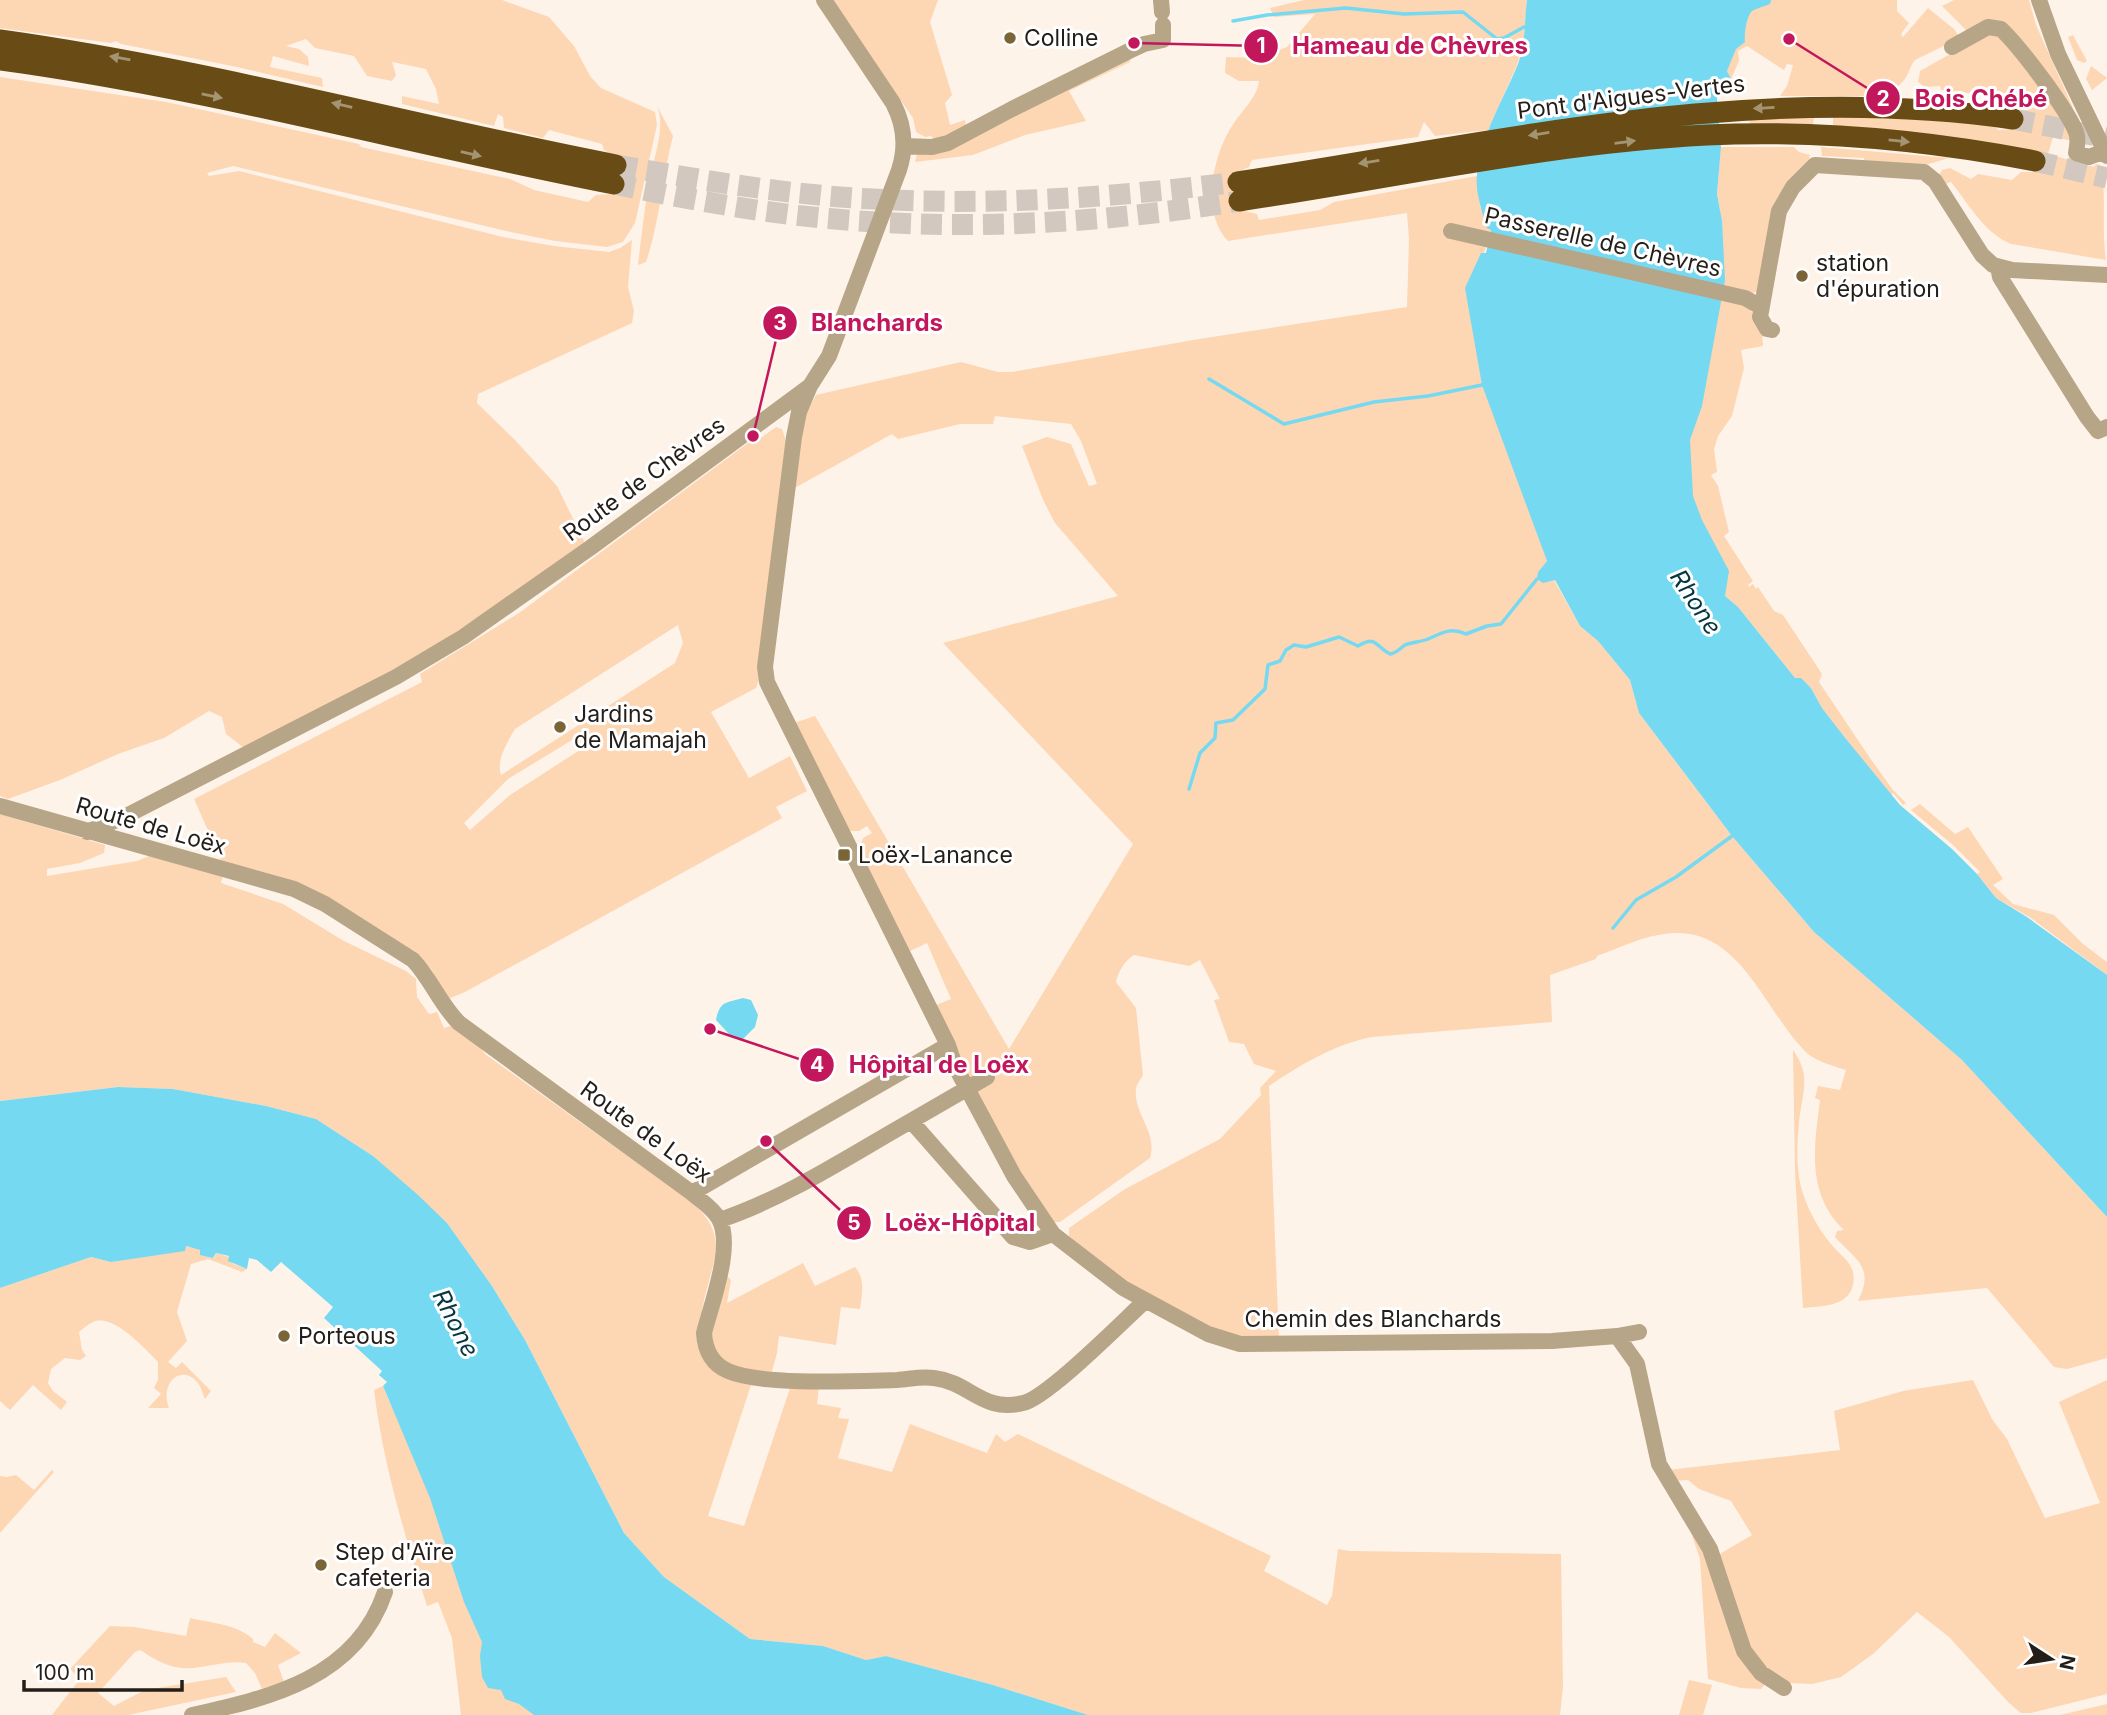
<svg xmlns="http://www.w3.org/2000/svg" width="2107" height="1715" font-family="Inter,sans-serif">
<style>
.green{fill:#fdd6b4;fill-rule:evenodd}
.water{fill:#75d9f1}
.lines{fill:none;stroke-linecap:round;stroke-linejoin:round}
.stream{stroke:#75d9f1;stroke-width:3.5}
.highway-tunnel{stroke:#d2c8bf;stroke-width:21;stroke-dasharray:21 10;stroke-linecap:butt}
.minor{stroke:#b7a588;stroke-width:16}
.highway{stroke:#694c15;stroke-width:21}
.oneway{fill:#a59473}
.poi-dot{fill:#7b6435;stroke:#fff;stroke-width:2.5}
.labels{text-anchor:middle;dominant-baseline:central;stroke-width:6;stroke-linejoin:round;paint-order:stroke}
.poi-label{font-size:23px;fill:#241e18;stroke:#fff;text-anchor:start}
.street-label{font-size:23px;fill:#241e18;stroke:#fff}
.water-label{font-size:24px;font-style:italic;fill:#063741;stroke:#fff}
.leader{fill:none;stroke:#c2185b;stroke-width:2.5}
.callout-dot{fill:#c2185b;stroke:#fff;stroke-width:2.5}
.mark-label{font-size:21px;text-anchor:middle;font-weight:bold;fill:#fff}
.callout-label{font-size:24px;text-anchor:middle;font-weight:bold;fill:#c2185b;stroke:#fff;stroke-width:6;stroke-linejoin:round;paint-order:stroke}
</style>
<rect width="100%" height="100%" fill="#fef3e9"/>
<!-- green -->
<path class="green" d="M0 0H502L549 17 574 46 590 76 601 88 655 112 657 125 635 223 623 242 607 247 555 241 506 231 233 166 207 173 209 176 239 171 503 237 554 246 609 252 620 248 632 240 628 287 634 311 632 323 478 394 477 403 515 440 557 486 586 545 402 668 244 748 226 734 222 717 209 711 164 738 118 754 60 780 8 799 0 796V77L166 102 359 144 361 147 510 179 534 190 588 202 596 195 609 194 611 154 604 150 602 144 549 130 543 138 504 128 503 117 498 114 494 126 402 104V96L439 104 436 89 426 69 392 62 396 75 392 81 367 76 354 56 315 48 306 39 286 46 299 49 308 57 309 66 273 56 270 67 322 78 323 87 237 67 121 44 116 41 111 43 0 28Z
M831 0H938L930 22 952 95 945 103 950 125 965 120 966 128 935 141 931 136 925 137 916 132 913 118Z
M1304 0H1527L1523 46 1517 65 1488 130 1435 136 1424 122 1418 137 1252 160 1249 167 1238 172 1240 210 1257 214 1259 220 1320 210 1334 202 1477 176 1480 206 1491 230 1484 253 1533 522 1547 561 1538 572 1554 580 1580 626 1598 641 1630 680 1639 713 1732 836 1814 932 1962 1060 2107 1217V1358L2067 1369 2054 1367 1987 1288 1858 1301C1875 1267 1856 1260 1835 1237L1837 1231 1844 1230C1806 1194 1814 1146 1820 1100L1815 1098 1818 1086 1840 1090 1846 1070C1831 1065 1813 1061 1803 1049 1766 1011 1741 934 1679 933 1651 932 1622 947 1597 956L1596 959 1550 975 1552 1022 1372 1037C1333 1045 1302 1064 1269 1086L1279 1340 1246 1339 1223 1334 1137 1289 1096 1261 1069 1236V1228L1125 1189 1220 1139 1261 1095 1260 1088 1276 1071 1254 1064 1244 1044 1229 1042 1214 1000 1220 999 1200 960 1189 966 1134 955C1125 960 1118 972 1116 982L1136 1008 1143 1075C1141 1080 1136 1084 1136 1089 1133 1114 1158 1131 1150 1158L1060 1222H1052L1038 1205 957 1057 934 1006 951 999 927 943 910 951 859 850 863 838 872 833 867 826 859 831H849L794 723 815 716 1009 1049 1133 844 943 643 1118 596 1055 523 1044 502 1022 446 1047 437 1071 444 1089 486 1097 484 1081 441 1071 424 995 416 993 424H960L898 439 892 434 791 490 806 414 816 395 961 362 998 372H1012L1199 339 1407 307 1409 239 1407 213 1228 241C1200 212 1213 153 1234 123 1243 109 1257 98 1259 81H1239L1225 73 1226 57 1257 58 1287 47 1315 14 1274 17 1270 8Z
M1717 0H1897V11L1909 23 1901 34 1903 37 1928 8 1954 29 1960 38 1915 60C1910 66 1910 71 1906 77 1902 85 1894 87 1889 96H1780L1787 86 1793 65 1787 64 1784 70 1747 46 1738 51 1739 61 1731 79 1727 71Z
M1954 0H2029L2036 25 2073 108 2071 109 2008 28 1967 31 1942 6Z
M1996 31C2017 58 2065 110 2073 141L2053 137 2048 154 2094 167 2096 164 2101 166C2107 197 2101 229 2106 260L2011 244C1984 233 1969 204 1951 182L1943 185 1939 175 1942 170 1950 168 1971 179 1978 174 2012 180 2021 172H2034L2039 161 2034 151 1833 126V115L1880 116 1995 126 1998 130 2012 129 2009 109 2002 107 2003 97 1941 90 1940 86 1925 87 1918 82 1920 71 1989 32Z
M2073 35 2087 61 2084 63 2077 60 2068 37Z
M1131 56 1130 62 1069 91 1086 121 1025 135 973 155 915 162 917 154Z
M2091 66 2107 78 2092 90 2086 79Z
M657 106 673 136C662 178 660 221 646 262L638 265C641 239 644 213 648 188 651 163 667 130 657 106Z
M1814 116 1813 125H1750L1749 119Z
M1721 147H1794L1799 152 1810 155 1808 163 1785 192 1761 290 1745 296 1746 302 1762 331 1763 346 1741 350 1744 368 1732 416 1718 436 1714 449 1717 472 1711 475 1718 486 1729 532 1724 536 1753 581 1748 585 1749 587 1753 584 1756 589 1758 587 1774 611 1783 615 1822 674 1819 682 1870 758 1893 790 1906 803 1903 805 1893 793 1891 796 1884 789 1822 708 1811 688 1795 678 1738 607 1725 596 1703 538 1678 446 1720 210 1717 194Z
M1821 147 1949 158 1925 165 1864 164V158L1822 156Z
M776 427 782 429 787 444 761 674 756 688 711 712 749 778 790 756 807 791 776 807 782 818 465 992 448 999 431 969 414 951 223 864 194 799 422 682 420 674 519 613 752 440 762 437ZM678 625 683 643 675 663 501 775C496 760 507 743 515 729ZM577 737 583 748 510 795 470 830 464 823 508 779Z
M1920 804 1955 834 1968 827 2003 879 1993 885 2013 904 2054 915 2083 944 2107 962V975L2031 918 1996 898 1977 874 1980 872 1953 845 1911 810Z
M0 814 105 845 104 853 80 863 47 869V876L137 861 149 856 223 875 221 883 283 904 344 941 406 971 416 979 417 997 429 1014 437 1012 444 1028 454 1025 477 1043 485 1054 685 1197C735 1235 711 1260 702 1310H705L727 1276 731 1280 727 1303 803 1263 815 1286 855 1267C866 1280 862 1293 860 1309L841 1307 836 1345 779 1336 777 1353 771 1375 752 1382 708 1516 744 1526 791 1385 819 1386 817 1404 841 1408 838 1418 849 1419 838 1458 892 1472 910 1424 987 1453 996 1434 1005 1442 1018 1434 1271 1556 1264 1571 1327 1605 1332 1596 1338 1549 1350 1551 1561 1554 1563 1687 1560 1715H1088L993 1685 886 1656 866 1660 823 1646 750 1639 664 1577 624 1533 525 1340 492 1286 447 1223 373 1156 316 1119 266 1106 173 1089 118 1087 0 1101Z
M1793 1050C1812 1076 1802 1093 1799 1122 1797 1142 1796 1167 1801 1187 1806 1206 1818 1229 1831 1244 1838 1253 1848 1259 1852 1269 1854 1274 1854 1279 1853 1285 1848 1307 1821 1306 1803 1308L1795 1172Z
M1032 1212 1039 1223 1034 1234 1029 1235 1015 1231Z
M185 1246 201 1250 214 1258 216 1253 229 1257 233 1264 247 1269 242 1272 208 1259 191 1264 177 1312 187 1341 168 1362 176 1368 182 1362 211 1391 205 1399C203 1394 201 1387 198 1383 182 1363 159 1382 169 1408H148L161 1394 154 1388 158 1380V1362C145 1349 113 1313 93 1322 88 1324 83 1329 79 1332L82 1350 86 1356 80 1360 65 1358 51 1369 48 1383 53 1391 67 1402 61 1410 33 1385 10 1410 0 1401V1288L91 1257 111 1262Z
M1973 1380 1992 1419 2007 1439 2045 1518 2100 1503 2059 1402 2107 1380V1694L2031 1713H2021L2009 1703 1949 1637 1917 1612 1873 1654 1841 1677 1812 1684 1787 1683 1752 1655 1718 1555 1752 1535 1731 1501 1699 1489 1688 1480 1673 1481 1668 1470 1840 1450 1834 1411 1903 1391Z
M383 1386 389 1401 546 1715H461L452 1638 438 1602 427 1606C405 1536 383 1464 374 1390Z
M52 1470 54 1472 0 1533V1476L7 1477 16 1475 34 1490Z
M1681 1503 1766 1683 1761 1689 1741 1688 1708 1679 1700 1559Z
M190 1618C211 1623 236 1624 253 1639V1642L265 1647 275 1633 301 1653 278 1665 284 1682 262 1689 255 1673 246 1663C222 1659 199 1672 175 1667 162 1664 151 1657 140 1650L135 1652 98 1693 114 1706 145 1690 226 1677 236 1692 128 1715H52L80 1679 70 1669 110 1626 134 1627 186 1636Z
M1689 1680 1712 1685 1703 1715H1679Z
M2107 1704V1715H2060Z"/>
<!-- water -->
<path class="water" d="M1527 0H1771L1770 4C1765 6 1755 9 1752 11 1746 17 1744 35 1745 42L1736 49 1727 71 1731 79 1716 87 1721 147 1717 194 1722 221 1725 280 1702 406 1690 440 1693 496 1702 520 1729 571 1725 596 1738 607 1795 678H1801L1811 688 1822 708 1846 739 1900 805 1952 849 1977 874 1996 898 2027 917 2107 975V1217L1962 1060 1814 932 1732 836 1639 713 1630 680 1598 641 1580 626 1555 580 1543 583 1537 579 1538 572 1547 561 1482 385 1465 288 1481 253H1486L1491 230 1487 228C1482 211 1475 192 1477 175 1481 135 1503 100 1518 64 1526 44 1524 21 1527 0Z
M743 998 751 1000 758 1015 755 1027 743 1039 729 1034 716 1020C720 1000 727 1003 743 998Z
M118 1087 173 1089 266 1106 316 1119 373 1156 418 1195 447 1223 492 1286 525 1340 624 1533 664 1577 750 1639 823 1646 866 1660 886 1656 993 1685 1088 1715H534L519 1704 505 1699 501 1690 488 1688 482 1677 480 1656 482 1642 464 1602 430 1498 383 1386 387 1382 379 1375 382 1371 324 1318 333 1307 281 1262 271 1272 257 1260 249 1258 247 1269 228 1261 229 1256 216 1253 213 1258 200 1255V1250L186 1246 185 1251 111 1262 91 1257 0 1288V1101Z"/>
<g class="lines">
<!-- stream -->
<path class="stream" d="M1233 21 1267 15 1346 8 1404 14 1463 12 1497 39 1504 38 1524 27
M1209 379 1284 424 1374 402 1428 396 1482 385
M1189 789 1200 753 1215 738 1216 723 1233 720 1265 689 1268 665 1280 661 1286 650 1294 645 1306 647 1339 637 1358 646C1378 635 1374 646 1390 654 1397 653 1399 649 1405 645 1412 642 1421 642 1428 639 1442 633 1450 627 1466 634L1487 626 1501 624 1537 579
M1613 928 1636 900 1676 877 1732 836"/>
<!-- highway-tunnel -->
<path class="highway-tunnel" d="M2013 119 2107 138
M2035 161 2107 178
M616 165C702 180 787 195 873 199 996 206 1116 197 1238 182
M614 184C687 199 760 213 835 219 970 231 1105 223 1239 201"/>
<!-- minor -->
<path class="minor" d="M1161 0 1162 12
M2039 0 2058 54 2107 156
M1952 47 1988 27 2001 29C2020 47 2067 109 2076 132 2079 139 2077 146 2076 153L2089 157 2105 151
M904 146 932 147 948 143 1012 109 1129 51 1144 44 1163 40V25
M1451 231 1745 298 1761 307
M1998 267 2000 277 2087 417 2098 431 2107 427
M1772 330 1767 329 1760 317 1779 211 1793 187 1815 165 1924 172 1935 181 1982 255 1993 265 2012 270 2107 275
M810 386 799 412 794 437 765 667 767 682 948 1045 955 1066 1014 1176 1053 1234 1123 1288 1208 1334 1240 1344 1552 1341 1617 1336 1639 1332
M0 806 294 889 325 904 413 960C431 979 440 1004 459 1023L692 1193C701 1201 713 1208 719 1219 734 1246 711 1305 704 1333 705 1350 712 1364 728 1371 763 1386 857 1381 897 1380 910 1379 922 1376 934 1378 970 1382 982 1413 1023 1403 1047 1398 1122 1322 1145 1301
M87 832 124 817 396 677 463 637 590 548 810 386 829 356 899 170C907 146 904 124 893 103L824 0
M911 1121 987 1077
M692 1193 948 1045
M720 1220C788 1197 849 1156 911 1121L1013 1237 1030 1242 1053 1234
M1617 1336 1637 1364 1659 1464 1710 1549 1744 1651 1761 1673 1784 1688
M192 1715C270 1698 356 1678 385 1592"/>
<!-- highway -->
<path class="highway" d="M0 40C208 69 410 125 616 165
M0 60C207 88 409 144 614 184
M1238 182C1494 143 1752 81 2013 119
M1239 201C1394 178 1550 143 1707 135 1817 130 1926 140 2035 161"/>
</g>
<!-- one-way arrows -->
<defs><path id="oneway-solid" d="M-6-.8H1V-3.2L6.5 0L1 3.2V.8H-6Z" transform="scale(1.75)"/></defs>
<g class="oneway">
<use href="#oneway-solid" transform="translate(120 58) rotate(-170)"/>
<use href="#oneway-solid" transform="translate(212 96) rotate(11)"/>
<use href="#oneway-solid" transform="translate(342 105) rotate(-167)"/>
<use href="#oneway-solid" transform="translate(1764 108) rotate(177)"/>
<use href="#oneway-solid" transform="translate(1539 134) rotate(171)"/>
<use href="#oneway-solid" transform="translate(1899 141) rotate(6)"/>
<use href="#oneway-solid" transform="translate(1625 142) rotate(-7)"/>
<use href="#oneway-solid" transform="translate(471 154) rotate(13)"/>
<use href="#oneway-solid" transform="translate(1369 162) rotate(171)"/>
</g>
<!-- markers -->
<g class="poi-dot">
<circle cx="1010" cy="38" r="7"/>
<circle cx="1802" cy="276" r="7"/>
<circle cx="560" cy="727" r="7"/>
<rect x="837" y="848" width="14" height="14" rx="3.5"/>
<circle cx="284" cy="1336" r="7"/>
<circle cx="321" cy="1565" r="7"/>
</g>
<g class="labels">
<!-- poi labels -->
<g class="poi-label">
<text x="1024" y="38">Colline</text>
<text x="1816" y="263">station<tspan x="1816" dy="26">d'épuration</tspan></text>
<text x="574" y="714">Jardins<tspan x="574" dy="26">de Mamajah</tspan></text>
<text x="858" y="855">Loëx-Lanance</text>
<text x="298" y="1336">Porteous</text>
<text x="335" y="1552">Step d'Aïre<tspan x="335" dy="26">cafeteria</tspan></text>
</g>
<!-- street labels -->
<g class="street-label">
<text transform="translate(1631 97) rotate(-7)">Pont d'Aigues-Vertes</text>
<text transform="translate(1603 242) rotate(13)">Passerelle de Chèvres</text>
<text transform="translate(644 479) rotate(-36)">Route de Chèvres</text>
<text transform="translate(151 826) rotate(16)">Route de Loëx</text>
<text transform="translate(646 1132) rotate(36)">Route de Loëx</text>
<text x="1373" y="1319">Chemin des Blanchards</text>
</g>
<!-- water labels -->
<g class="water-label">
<text transform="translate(1696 602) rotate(57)">Rhone</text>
<text transform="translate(456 1323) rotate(63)">Rhone</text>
</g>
</g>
<!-- callouts -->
<path class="leader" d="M1134 43L1261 46M1789 39L1883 98M753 436L780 323M710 1029L817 1065M766 1141L854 1223"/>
<g class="callout-dot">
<circle cx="1134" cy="43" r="7"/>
<circle cx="1789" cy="39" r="7"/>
<circle cx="753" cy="436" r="7"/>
<circle cx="710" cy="1029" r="7"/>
<circle cx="766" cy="1141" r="7"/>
<circle cx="1261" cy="46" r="18"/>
<circle cx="1883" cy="98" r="18"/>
<circle cx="780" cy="323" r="18"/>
<circle cx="817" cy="1065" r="18"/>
<circle cx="854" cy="1223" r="18"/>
</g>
<g class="mark-label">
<text x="1261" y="53">1</text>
<text x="1883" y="106">2</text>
<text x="780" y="330">3</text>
<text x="817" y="1072">4</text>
<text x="854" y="1230">5</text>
</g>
<g class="callout-label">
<text x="1410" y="54">Hameau de Chèvres</text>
<text x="1981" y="107">Bois Chébé</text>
<text x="877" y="331">Blanchards</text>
<text x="939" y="1073">Hôpital de Loëx</text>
<text x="960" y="1231">Loëx-Hôpital</text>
</g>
<!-- north arrow -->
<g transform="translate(2051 1659) rotate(102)" stroke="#ffffff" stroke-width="5" paint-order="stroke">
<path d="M0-5L12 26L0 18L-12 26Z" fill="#241e18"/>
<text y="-10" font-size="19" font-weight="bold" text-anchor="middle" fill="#241e18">N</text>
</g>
<!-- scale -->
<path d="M24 1680v10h158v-10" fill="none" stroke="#241e18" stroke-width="3.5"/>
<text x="35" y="1680" font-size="21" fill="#241e18" stroke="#ffffff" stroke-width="5" paint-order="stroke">100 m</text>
</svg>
